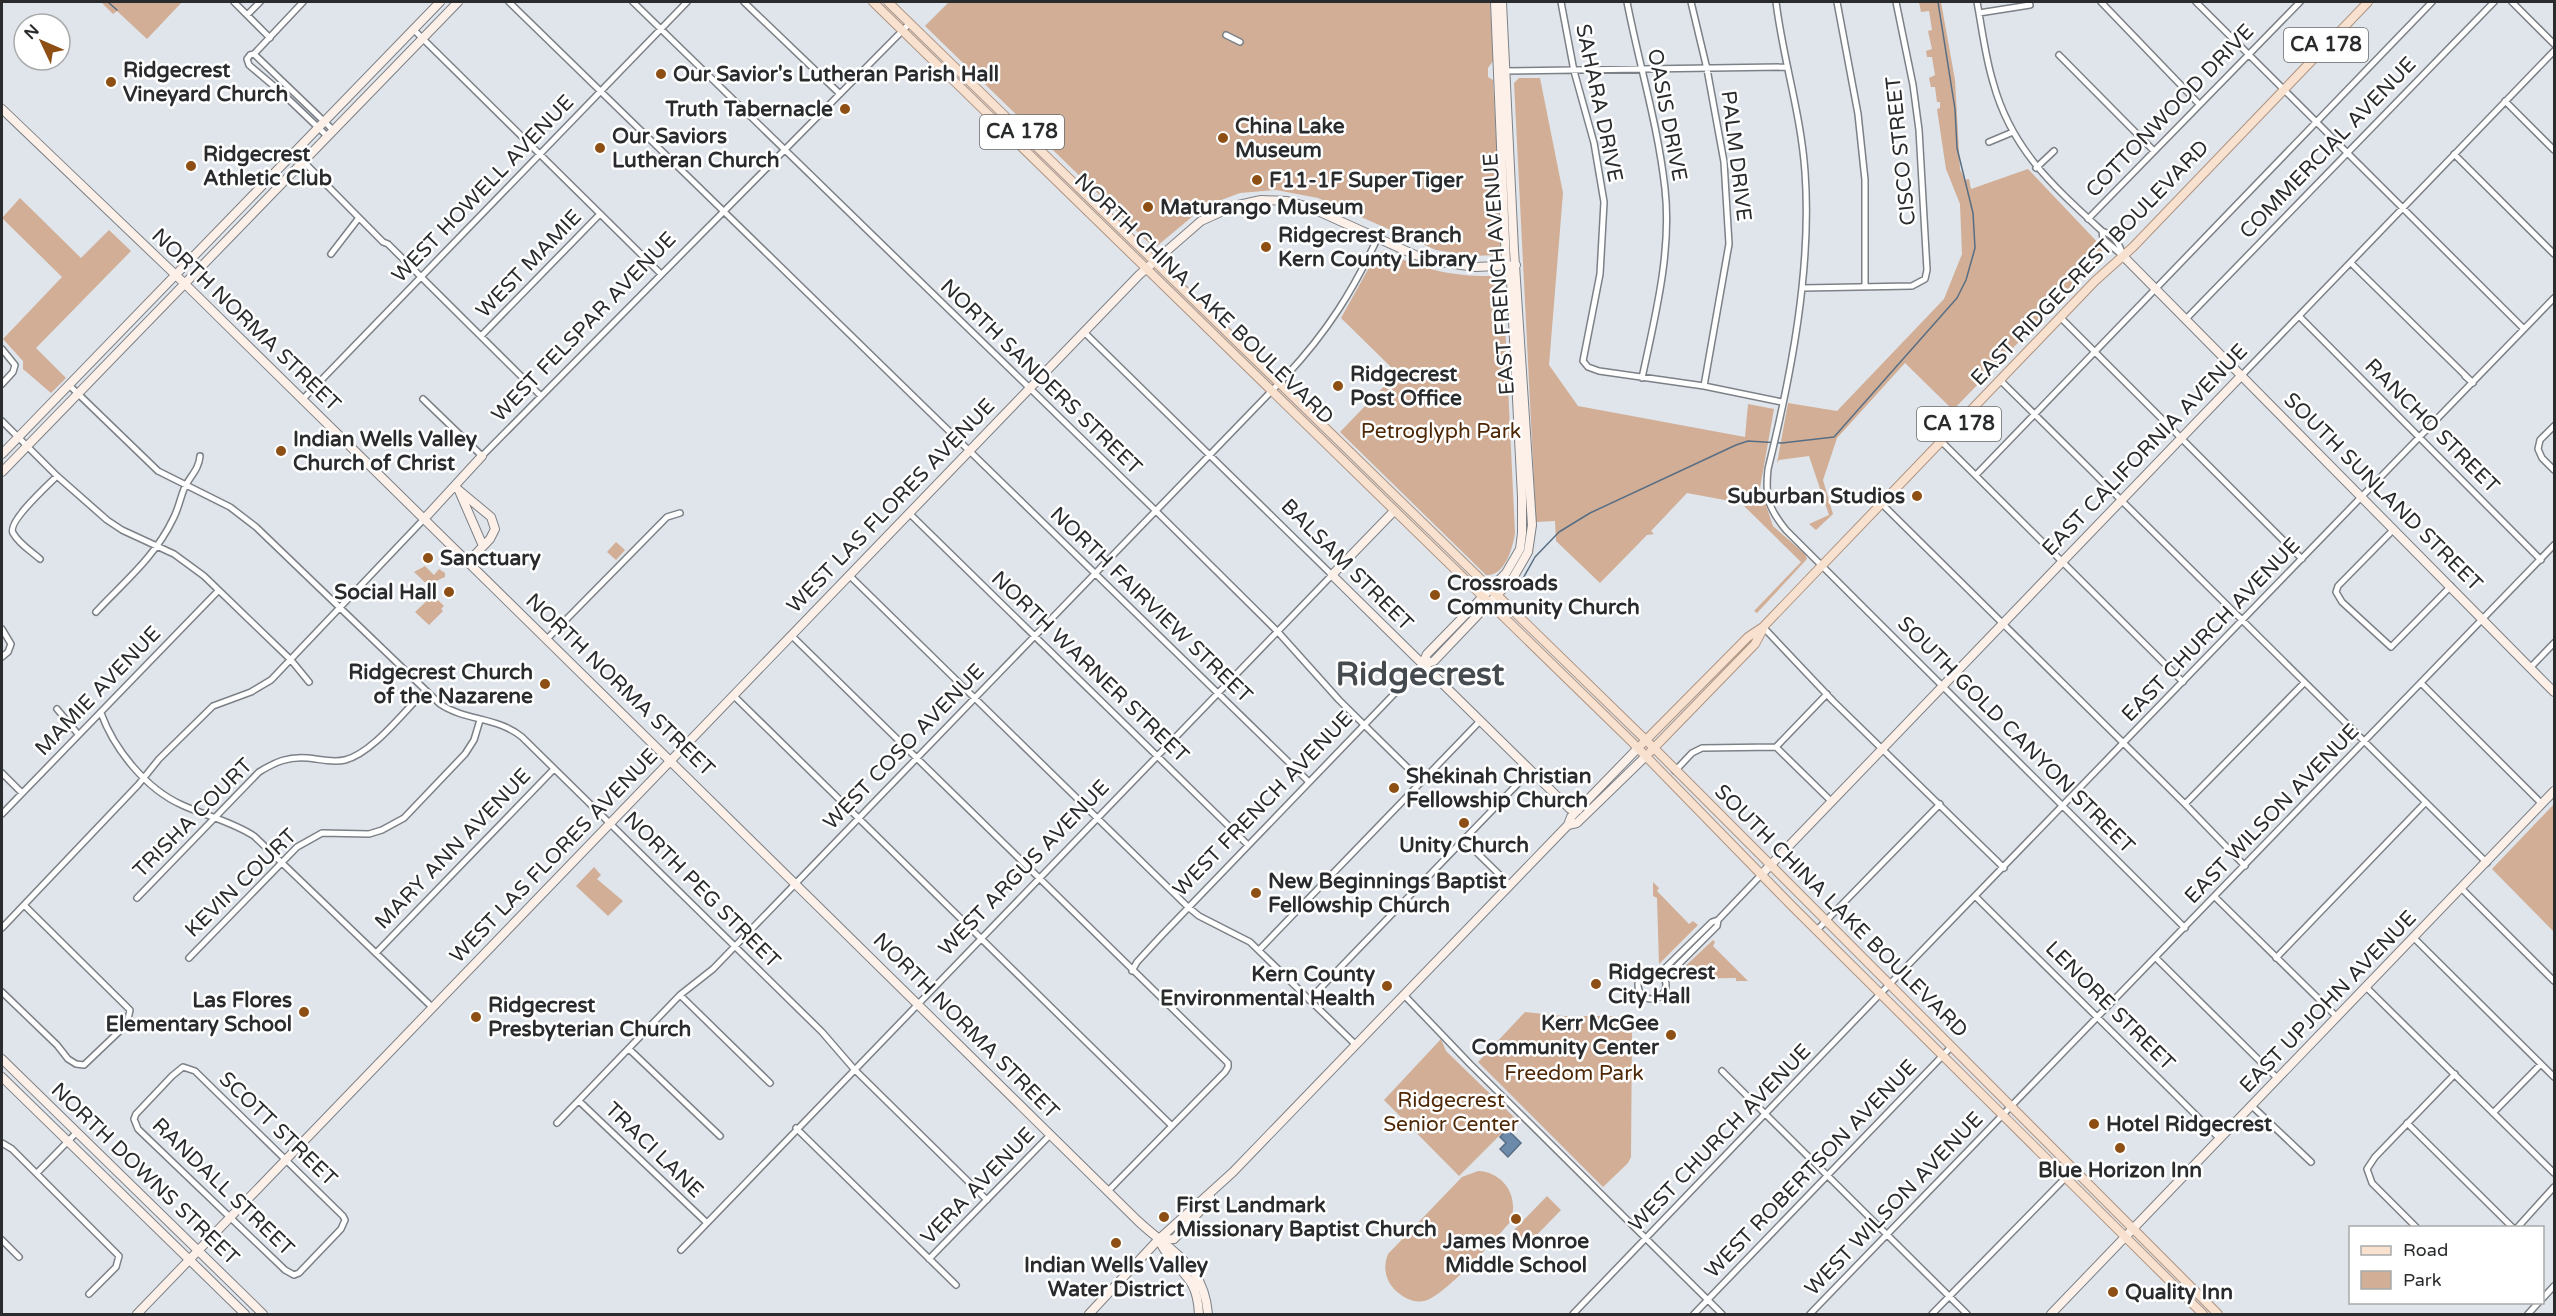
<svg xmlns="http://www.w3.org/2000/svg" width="2556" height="1316" font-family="'Varela Round',sans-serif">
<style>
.green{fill:#d1ae95}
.water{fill:#6c8baa;stroke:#586e84;stroke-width:1.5}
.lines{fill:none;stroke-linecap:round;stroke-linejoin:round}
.stream{stroke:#586e84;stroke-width:1.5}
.street-casing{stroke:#7c8187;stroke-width:8}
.secondary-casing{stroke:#7c8187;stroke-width:10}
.primary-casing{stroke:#ae9483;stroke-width:10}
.street{stroke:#fff;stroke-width:5}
.secondary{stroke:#fcf0e8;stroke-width:8}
.primary{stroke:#f9e1d0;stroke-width:8}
.poi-dot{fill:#8d4f14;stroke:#fff;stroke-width:2}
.labels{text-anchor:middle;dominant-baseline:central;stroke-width:5;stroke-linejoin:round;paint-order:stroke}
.shield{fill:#fff;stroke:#696b6c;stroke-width:1.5}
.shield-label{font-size:20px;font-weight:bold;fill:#292b2d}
.poi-label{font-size:21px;font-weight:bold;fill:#292b2d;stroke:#fff;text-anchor:start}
.street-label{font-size:21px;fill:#292b2d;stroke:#fff}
.park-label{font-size:21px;fill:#4e2806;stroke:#fff}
.town-label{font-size:33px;font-weight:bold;fill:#464b50;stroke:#fff}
</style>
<rect width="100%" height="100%" fill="#dfe5eb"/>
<!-- green -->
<path class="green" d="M101 2H182L147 39 117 11 113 14Z
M949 2H1490L1493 61 1488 68V77L1493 80 1502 250 1497 255 1473 256 1436 250 1318 198 1276 190 1240 193 1205 206 1157 246H1152L925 26Z
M1919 2H1941L1955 80 1960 169 1965 180 1969 179 1971 189 2028 169 2102 247 2103 255 1953 410 1905 363 1837 438 1823 480 1833 514 1816 530 1809 524 1829 515 1809 456 1779 460 1777 463 1788 403 1837 411 1944 299 1962 254 1960 204 1946 169 1937 109 1940 108V102H1937L1935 87H1931L1929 78 1935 75 1932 57H1927L1926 51 1932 49 1928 31 1932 30 1929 11 1921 12Z
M1519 78H1540L1563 193 1549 365 1578 406 1745 437 1748 404 1774 409 1760 488 1773 526 1805 554 1807 559 1757 613 1754 611 1801 562 1741 503 1687 493 1651 531 1654 534 1647 535 1600 583 1556 541 1555 521 1536 522 1514 83Z
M20 198 81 258 109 230 131 251 36 348 66 378 51 393 23 369V361L3 339 62 277 2 218Z
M1384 251C1424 270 1453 277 1497 276L1503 281 1515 533C1513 547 1505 577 1486 575L1340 432 1397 373 1341 318 1376 255Z
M616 542 625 550 616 560 607 552Z
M425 566 434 575 439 569 445 573V577L438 580 431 588 414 572Z
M433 595 444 606 441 609 443 611 429 625 415 612Z
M2554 804V932L2492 869Z
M594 867 601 875 597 879 623 901 608 916 576 886Z
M1653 882 1659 888 1657 891 1689 924 1693 921 1698 925 1659 964 1657 898 1653 896Z
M1713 940 1715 942 1713 946 1748 981H1736V978L1675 979 1678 973Z
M1525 1012 1563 1016H1615L1628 1019V1025L1632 1027 1631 1157 1628 1163 1603 1187 1478 1062Z
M1441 1039 1446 1051 1516 1119 1459 1176 1384 1100Z
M1478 1171C1505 1172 1520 1199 1510 1222 1496 1239 1442 1298 1424 1301 1412 1303 1402 1297 1394 1289 1385 1279 1383 1267 1388 1254L1462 1177Z
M1547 1196 1561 1210 1528 1244 1514 1230Z"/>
<!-- water -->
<path class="water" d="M1507 1129 1521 1143 1508 1157 1500 1149 1506 1143 1500 1137Z"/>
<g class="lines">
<!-- stream -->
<path class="stream" d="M108 2 117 10
M1521 582 1535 557 1559 532 1590 513 1736 445 1748 441 1782 443 1834 437 1957 298 1966 280 1975 248 1973 213 1957 148 1955 109 1938 2"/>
<defs>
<path id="street" d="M234 2 270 38
M509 2 1309 782
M633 2 1156 511 1278 632 1339 700 1421 781
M744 2 840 94
M1561 2 1574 71 1594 143 1604 202 1600 274 1583 361 1588 367 1599 371 1704 386 1782 402
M1627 2C1639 64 1658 125 1665 189 1672 251 1655 317 1642 378
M1691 2 1707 69 1724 162 1729 244 1704 386
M1776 2C1783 59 1801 114 1805 172 1812 268 1791 376 1768 469 1765 497 1768 508 1786 530L2185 928
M1837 2 1858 114 1865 180V287
M1977 2C1982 28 1985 56 1993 82 2011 149 2053 186 2102 231 2114 235 2120 244 2123 256
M2101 2 2199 104
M2196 2 2524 329
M2512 2 2554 44
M1979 13 2030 5
M247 15 260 2
M413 29 661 274
M1226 35 1240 42
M254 54 303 2
M2059 55 2154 151
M1503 71 1787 67
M2505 101 2554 150
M327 136 282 93 249 65 247 59 250 55 254 54 333 130
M1989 142 2013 132
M2454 154 2554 254
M303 161 383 242 388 244 541 396
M2036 168 2054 151
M2088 219 2300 2
M2102 231 2103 239 2123 256
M331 254 358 219
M2351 263 2473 383 2465 376
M1803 288 1912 286 1925 279 1927 270 1919 130 1913 85 1896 2
M2299 316 2541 560
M2060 317 2302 559
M2186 319 2494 2
M481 336 600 214
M2 349 15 365 13 372 2 384
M2242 375 2554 51
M2000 380 2487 863
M69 385 158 471 230 507 256 527 440 704C465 721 498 717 522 737L822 1032 854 1069 987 1200
M423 399 482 456 910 23
M302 400 687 2
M2 421 57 476 107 520 122 530 174 554 204 576 291 660 309 682
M2554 426 2540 440 2538 449 2542 458 2554 470
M1942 442 2183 682
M1976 475 2432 2
M1882 504 2185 804 2245 866
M909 513 1248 845
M2394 529 2338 586 2336 592 2342 602 2391 647 2451 586
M40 559C31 551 19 544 13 533 7 522 48 485 57 476
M849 575 1188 907 1199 916 1250 942 1356 1045
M96 612C123 583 155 557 173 519 178 510 180 499 184 489 189 477 199 470 200 456
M1764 628 1833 701 2004 868
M2 629 11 644 8 652 2 657
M791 635 1228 1063V1067L1225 1072 1108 1191
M547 639 667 517 680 513
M2530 668 2554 643
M2421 683 2542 804
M733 695 1171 1125
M57 709 78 734
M101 713C114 749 146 789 182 805 206 816 231 821 254 836L433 1008
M1776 747 1827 694
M1675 771 1692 753 1702 748 1776 747 1831 801
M2 773 22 793
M2185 804 2304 683
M2 814 218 591
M1464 840 1510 885
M2462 889 2554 981
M1976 897 2220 1139
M2215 897 2337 1017
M137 898 259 772C275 762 289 756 308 758 320 759 332 763 345 760 373 753 404 711 425 691
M2 928 138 785 159 759 213 706 251 692 271 680 424 519
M1817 930 1940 804
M2414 938 2554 1077
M1259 950 1480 721
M376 953 554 769
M189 958 297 847 322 833 369 834 382 830 404 818 465 754 474 740 480 720
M2156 958 2278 1079
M2276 958 2425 803
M1132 971 1137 962 1162 935 1422 665
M1638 985a14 14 0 1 1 28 0a14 14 0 1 1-28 0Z
M1660 973 1712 922 1718 920
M1665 978 1717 926 1718 920 1761 875
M2367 988 2554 1173
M2 992 57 1045 68 1059 76 1064 84 1065 127 1024 130 1010 24 905
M680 995 770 1083
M1404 995 1470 1064 1722 1314
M1309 1000 1531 770
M629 1049 720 1136
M183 1067 195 1071 343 1216 345 1220 341 1229 299 1273 294 1275 285 1270 138 1129 134 1119 136 1114 172 1076Z
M1722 1071 1967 1314
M579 1101 706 1222
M2252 1106 2311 1162
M2493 1113 2541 1064
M557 1123 680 995 713 969 1286 376C1327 332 1353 291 1378 237
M2407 1123 2513 1228
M796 1128 956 1285
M2 1143 12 1149 119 1256 116 1267 89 1294
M37 1173 76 1133
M2417 1228 2372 1183 2367 1169 2375 1157 2455 1074
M2517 1228 2554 1187
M2 1240 19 1257
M681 1250 1332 575 1084 332
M929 1259 1050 1135
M2542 1299 2554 1286
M1573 1314 1881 993 2554 298
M1694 1314 1951 1047
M1810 1314 2554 545
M1932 1314 2074 1169
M2528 1314 2539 1302"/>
<path id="secondary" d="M2 109 184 283 1138 1221C1171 1252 1204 1264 1208 1314
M2123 256 2554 692
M2 454 440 2
M2 472 458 2
M455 487 491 517 495 529 490 539 468 562
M460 493 483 546
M1394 511 1332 575 1570 809 1578 810
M424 519 482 456
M1422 665 1434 661 1513 578 1528 552 1532 525 1514 250 1502 2
M1422 665 1427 654 1506 573 1520 549 1522 533V497L1511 281 1506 265 1495 2
M1568 825 1577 823 1646 756
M1761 875 2242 375
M2 1059 263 1314
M2 1077 245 1314
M1160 1240 1174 1239 1210 1200V1196
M1161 1244C1178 1275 1197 1273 1199 1314
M137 1314 1139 275 1201 221 1234 206 1261 200 1287 201 1309 207 1415 255 1440 262 1476 267 1516 265
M1089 1314 1158 1240 1233 1172 1568 825 1571 817 1638 748
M2051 1314 2554 791"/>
<path id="primary" d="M873 2 1631 741 1791 905 2203 1314
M888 2 1654 748 2218 1314
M1642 744 1748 637 1763 627 2095 281 2133 247 2368 2
M1650 752 1755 644 1763 629"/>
</defs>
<!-- street casing -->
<use href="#street" class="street-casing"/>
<!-- secondary casing -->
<use href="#secondary" class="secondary-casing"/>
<!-- primary casing -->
<use href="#primary" class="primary-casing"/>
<!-- street -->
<use href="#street" class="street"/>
<!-- secondary -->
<use href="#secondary" class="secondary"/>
<!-- primary -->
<use href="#primary" class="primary"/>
</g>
<!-- markers -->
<g class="poi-dot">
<circle cx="661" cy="74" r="6"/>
<circle cx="111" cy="82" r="6"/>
<circle cx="845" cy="109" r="6"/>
<circle cx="1223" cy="138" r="6"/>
<circle cx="600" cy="148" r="6"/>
<circle cx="191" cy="166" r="6"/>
<circle cx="1257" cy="180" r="6"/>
<circle cx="1148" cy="207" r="6"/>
<circle cx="1266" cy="247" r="6"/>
<circle cx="1338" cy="386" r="6"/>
<circle cx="281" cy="451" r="6"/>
<circle cx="1917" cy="496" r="6"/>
<circle cx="428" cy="558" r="6"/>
<circle cx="449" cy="592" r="6"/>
<circle cx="1435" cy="595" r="6"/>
<circle cx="545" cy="684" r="6"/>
<circle cx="1394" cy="788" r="6"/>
<circle cx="1464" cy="823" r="6"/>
<circle cx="1256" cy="893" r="6"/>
<circle cx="1596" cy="984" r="6"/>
<circle cx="1387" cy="986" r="6"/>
<circle cx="304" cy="1012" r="6"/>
<circle cx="476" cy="1017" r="6"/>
<circle cx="1671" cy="1035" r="6"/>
<circle cx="2094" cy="1124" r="6"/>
<circle cx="2120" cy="1148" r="6"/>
<circle cx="1164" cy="1217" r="6"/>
<circle cx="1516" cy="1219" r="6"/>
<circle cx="1116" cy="1243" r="6"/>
<circle cx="2113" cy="1292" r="6"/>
</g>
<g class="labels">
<!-- shield labels -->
<g class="shield">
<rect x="2284" y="28" width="84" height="34" rx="4.5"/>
<rect x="980" y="115" width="84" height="34" rx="4.5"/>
<rect x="1917" y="407" width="84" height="34" rx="4.5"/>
</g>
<g class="shield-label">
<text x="2326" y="45">CA 178</text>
<text x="1022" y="132">CA 178</text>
<text x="1959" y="424">CA 178</text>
</g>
<!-- poi labels -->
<g class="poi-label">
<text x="123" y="70">Ridgecrest<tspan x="123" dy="24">Vineyard Church</tspan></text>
<text x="673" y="74">Our Savior's Lutheran Parish Hall</text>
<text x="833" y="109" text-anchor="end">Truth Tabernacle</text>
<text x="1235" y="126">China Lake<tspan x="1235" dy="24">Museum</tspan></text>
<text x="612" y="136">Our Saviors<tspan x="612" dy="24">Lutheran Church</tspan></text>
<text x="203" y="154">Ridgecrest<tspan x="203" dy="24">Athletic Club</tspan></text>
<text x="1269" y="180">F11-1F Super Tiger</text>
<text x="1160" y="207">Maturango Museum</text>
<text x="1278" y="235">Ridgecrest Branch<tspan x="1278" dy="24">Kern County Library</tspan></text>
<text x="1350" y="374">Ridgecrest<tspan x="1350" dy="24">Post Office</tspan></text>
<text x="293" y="439">Indian Wells Valley<tspan x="293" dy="24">Church of Christ</tspan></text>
<text x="1905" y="496" text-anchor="end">Suburban Studios</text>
<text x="440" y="558">Sanctuary</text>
<text x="1447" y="583">Crossroads<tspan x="1447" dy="24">Community Church</tspan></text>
<text x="437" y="592" text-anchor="end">Social Hall</text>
<text x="533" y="672" text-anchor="end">Ridgecrest Church<tspan x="533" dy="24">of the Nazarene</tspan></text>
<text x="1406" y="776">Shekinah Christian<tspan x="1406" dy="24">Fellowship Church</tspan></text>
<text x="1464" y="845" text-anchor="middle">Unity Church</text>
<text x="1268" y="881">New Beginnings Baptist<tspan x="1268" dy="24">Fellowship Church</tspan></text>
<text x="1608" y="972">Ridgecrest<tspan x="1608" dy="24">City Hall</tspan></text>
<text x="1375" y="974" text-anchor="end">Kern County<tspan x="1375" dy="24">Environmental Health</tspan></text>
<text x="292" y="1000" text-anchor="end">Las Flores<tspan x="292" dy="24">Elementary School</tspan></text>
<text x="488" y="1005">Ridgecrest<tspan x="488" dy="24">Presbyterian Church</tspan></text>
<text x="1659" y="1023" text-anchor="end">Kerr McGee<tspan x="1659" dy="24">Community Center</tspan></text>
<text x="2106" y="1124">Hotel Ridgecrest</text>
<text x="2120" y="1170" text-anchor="middle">Blue Horizon Inn</text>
<text x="1176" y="1205">First Landmark<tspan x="1176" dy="24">Missionary Baptist Church</tspan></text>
<text x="1516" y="1241" text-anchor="middle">James Monroe<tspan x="1516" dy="24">Middle School</tspan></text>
<text x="1116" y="1265" text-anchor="middle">Indian Wells Valley<tspan x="1116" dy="24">Water District</tspan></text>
<text x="2125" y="1292">Quality Inn</text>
</g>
<!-- street labels -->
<g class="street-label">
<text transform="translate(1599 103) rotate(78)">SAHARA DRIVE</text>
<text transform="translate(2170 111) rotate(-46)">COTTONWOOD DRIVE</text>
<text transform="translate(1667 115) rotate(79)">OASIS DRIVE</text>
<text transform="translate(2328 148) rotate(-46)">COMMERCIAL AVENUE</text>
<text transform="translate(1901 151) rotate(-96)">CISCO STREET</text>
<text transform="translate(1736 156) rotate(83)">PALM DRIVE</text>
<text transform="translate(483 189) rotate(-46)">WEST HOWELL AVENUE</text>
<text transform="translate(2090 263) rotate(-46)">EAST RIDGECREST BOULEVARD</text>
<text transform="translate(529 264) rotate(-46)">WEST MAMIE</text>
<text transform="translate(1499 274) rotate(-94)">EAST FRENCH AVENUE</text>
<text transform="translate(1204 299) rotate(44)">NORTH CHINA LAKE BOULEVARD</text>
<text transform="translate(246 320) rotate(44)">NORTH NORMA STREET</text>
<text transform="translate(584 327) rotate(-46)">WEST FELSPAR AVENUE</text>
<text transform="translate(1041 377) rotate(44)">NORTH SANDERS STREET</text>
<text transform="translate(2432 426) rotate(45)">RANCHO STREET</text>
<text transform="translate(2145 450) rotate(-46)">EAST CALIFORNIA AVENUE</text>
<text transform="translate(2383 492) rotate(45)">SOUTH SUNLAND STREET</text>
<text transform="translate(891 506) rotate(-46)">WEST LAS FLORES AVENUE</text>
<text transform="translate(1347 565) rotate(45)">BALSAM STREET</text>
<text transform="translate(1151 605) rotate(44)">NORTH FAIRVIEW STREET</text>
<text transform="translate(2211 630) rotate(-46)">EAST CHURCH AVENUE</text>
<text transform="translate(1090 667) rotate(44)">NORTH WARNER STREET</text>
<text transform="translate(620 685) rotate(44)">NORTH NORMA STREET</text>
<text transform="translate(98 691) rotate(-46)">MAMIE AVENUE</text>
<text transform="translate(2016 735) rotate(45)">SOUTH GOLD CANYON STREET</text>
<text transform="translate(904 747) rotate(-46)">WEST COSO AVENUE</text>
<text transform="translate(1263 804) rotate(-46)">WEST FRENCH AVENUE</text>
<text transform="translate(2272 814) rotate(-46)">EAST WILSON AVENUE</text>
<text transform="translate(193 818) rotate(-45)">TRISHA COURT</text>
<text transform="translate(453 849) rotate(-46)">MARY ANN AVENUE</text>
<text transform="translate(554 856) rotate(-46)">WEST LAS FLORES AVENUE</text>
<text transform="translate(1024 868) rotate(-46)">WEST ARGUS AVENUE</text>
<text transform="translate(241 883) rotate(-44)">KEVIN COURT</text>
<text transform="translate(702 890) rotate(45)">NORTH PEG STREET</text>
<text transform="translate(1841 911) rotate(45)">SOUTH CHINA LAKE BOULEVARD</text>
<text transform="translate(2328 1002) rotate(-46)">EAST UPJOHN AVENUE</text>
<text transform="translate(2110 1006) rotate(45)">LENORE STREET</text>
<text transform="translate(966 1026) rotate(45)">NORTH NORMA STREET</text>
<text transform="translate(278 1129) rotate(44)">SCOTT STREET</text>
<text transform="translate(1720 1138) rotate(-46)">WEST CHURCH AVENUE</text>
<text transform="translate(654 1150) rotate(44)">TRACI LANE</text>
<text transform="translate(1811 1169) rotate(-46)">WEST ROBERTSON AVENUE</text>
<text transform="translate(145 1174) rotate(44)">NORTH DOWNS STREET</text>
<text transform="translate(978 1186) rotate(-46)">VERA AVENUE</text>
<text transform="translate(223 1187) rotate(44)">RANDALL STREET</text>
<text transform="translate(1894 1204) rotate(-46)">WEST WILSON AVENUE</text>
</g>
<!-- park labels -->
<g class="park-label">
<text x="1441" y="431">Petroglyph Park</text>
<text x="1574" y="1073">Freedom Park</text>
<text x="1451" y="1100">Ridgecrest<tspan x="1451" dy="24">Senior Center</tspan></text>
</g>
<!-- town labels -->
<g class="town-label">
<text x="1420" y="674">Ridgecrest</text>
</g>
</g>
<!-- border -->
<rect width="2556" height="1316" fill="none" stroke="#292b2d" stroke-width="6"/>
<!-- legend -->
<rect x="2349" y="1226" width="195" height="78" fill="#ffffff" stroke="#a9aaab" stroke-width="1.5"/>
<rect x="2361" y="1246" width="30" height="9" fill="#f9e1d0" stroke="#a9aaab" stroke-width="1.5"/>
<text x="2403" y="1256" font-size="18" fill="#292b2d">Road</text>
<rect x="2361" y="1271" width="30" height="18" fill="#d1ae95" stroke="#a9aaab" stroke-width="1.5"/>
<text x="2403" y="1286" font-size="18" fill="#292b2d">Park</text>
<!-- north arrow -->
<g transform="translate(42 42) rotate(314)"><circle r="28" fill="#ffffff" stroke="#a9aaab" stroke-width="1.5"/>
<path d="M0-4.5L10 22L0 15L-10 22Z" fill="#8d4f14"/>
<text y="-9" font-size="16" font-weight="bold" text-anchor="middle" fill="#292b2d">N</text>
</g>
</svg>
